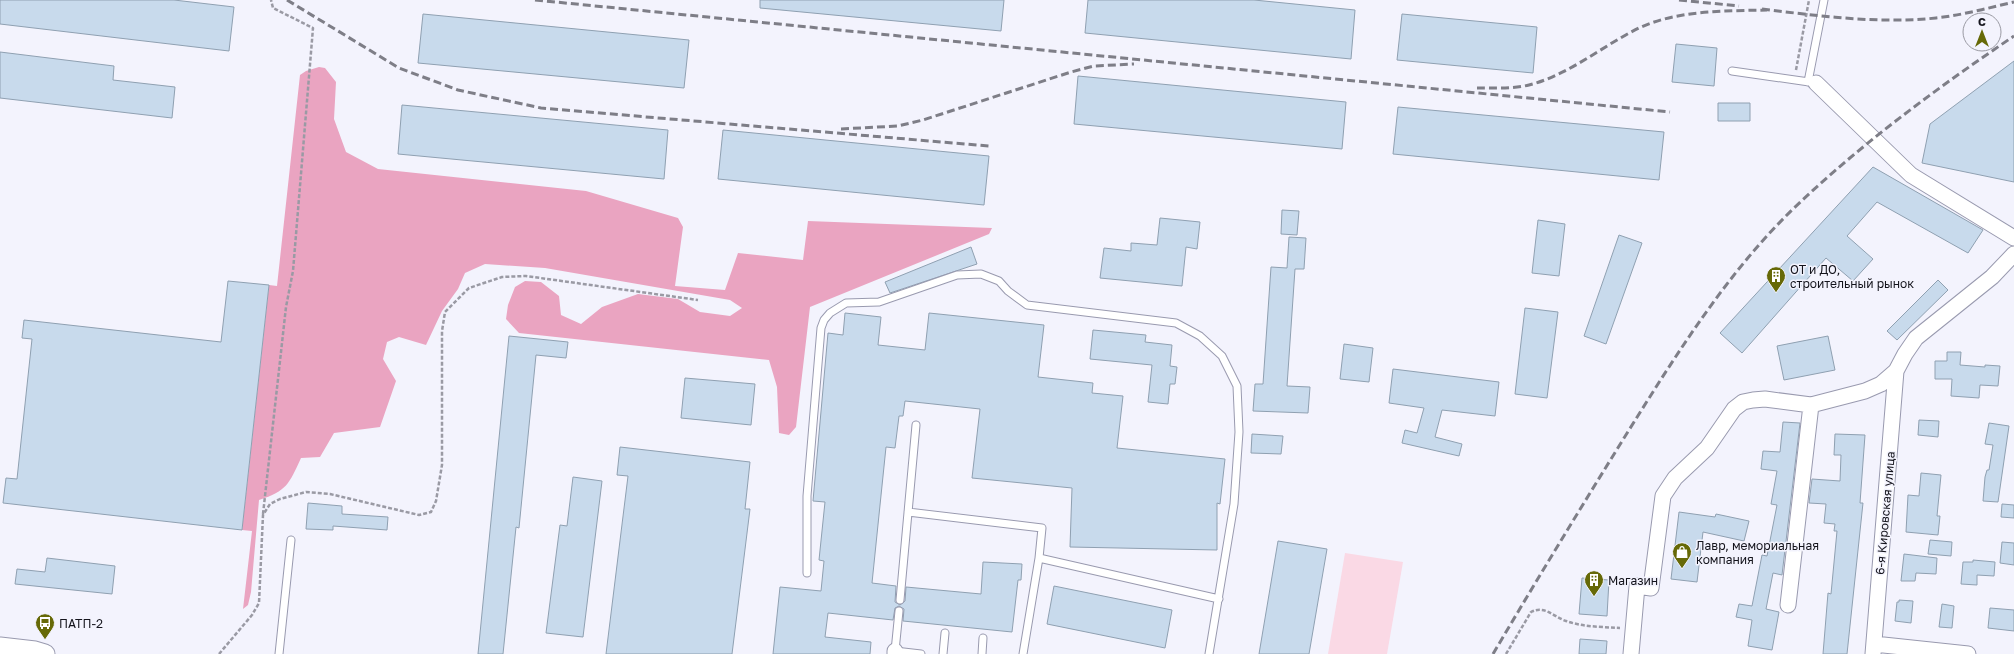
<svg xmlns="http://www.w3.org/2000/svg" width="2014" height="654" font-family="'Golos Text',sans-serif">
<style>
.green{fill:#fad9e5}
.forest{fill:#eaa4c1}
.building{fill:#c8daec;stroke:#8fa0b1}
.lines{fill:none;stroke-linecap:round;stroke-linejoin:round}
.service-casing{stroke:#999aaf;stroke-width:9}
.minor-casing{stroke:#999aaf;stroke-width:17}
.tertiary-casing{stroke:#999aaf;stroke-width:21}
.path{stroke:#9a9aa4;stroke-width:2.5;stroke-dasharray:4 2;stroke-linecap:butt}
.service{stroke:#fff;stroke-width:7}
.minor{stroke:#fff;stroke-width:15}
.tertiary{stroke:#fff;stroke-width:19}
.rail{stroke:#7e7e87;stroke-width:3;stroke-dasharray:8 4;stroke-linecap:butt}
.labels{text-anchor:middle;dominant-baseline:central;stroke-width:3;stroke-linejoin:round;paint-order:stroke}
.poi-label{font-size:12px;fill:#14141c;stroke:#f3f3fd;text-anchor:start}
.street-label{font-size:12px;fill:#14141c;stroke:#f3f3fd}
</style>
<rect width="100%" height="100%" fill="#f3f3fd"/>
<!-- green -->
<path class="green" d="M1345 553 1403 562 1387 654H1328Z"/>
<!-- forest -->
<path class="forest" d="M319 67 325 68 336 82 334 119 346 152 378 169 586 191 678 218 683 227 675 286 725 290 738 253 803 260 808 221 992 228 989 234 810 307 796 427 789 435 779 433 777 387 769 360 519 333 506 319 508 305 515 287 525 281 541 282 559 296 561 315 581 324 602 307 638 294 678 299 700 312 730 316 742 308 730 300 545 268 485 264 465 273 458 289 442 311 426 345 399 337 387 342 383 359 396 381 380 427 334 433 320 457 301 458C289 484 287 491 259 500L251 592 248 605 243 609 252 531 242 530 269 285 277 286 300 75 306 71Z"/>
<!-- building -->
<path class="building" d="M0 0H174L234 7 229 51 0 24Z
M760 0H1004L1001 31 760 8Z
M1088 0H1254L1355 10 1351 59 1085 33Z
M423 14 689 40 684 88 418 63Z
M1402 14 1537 27 1533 73 1397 60Z
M1676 44 1717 48 1714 86 1672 82Z
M0 52 114 66 113 80 175 87 172 118 0 98Z
M2014 61V182L1922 163 1930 124Z
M1078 76 1346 102 1342 149 1074 124Z
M1718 103H1750V121H1718Z
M402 105 668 130 664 179 398 154Z
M1398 107 1664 132 1659 180 1393 154Z
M723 130 989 156 984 205 718 179Z
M1873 167 1983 230 1968 253 1877 202 1847 236 1873 259 1853 281 1826 258 1742 353 1720 333Z
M1282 210 1299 211 1297 235 1281 234Z
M1160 218 1200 222 1197 249 1186 247 1182 286 1100 278 1104 248 1131 251V243L1157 245Z
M1538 220 1565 224 1559 276 1532 273Z
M1619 235 1642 243 1606 344 1584 336Z
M1289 237 1306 238 1304 269H1295L1287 386 1310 387 1308 413 1253 411 1255 384H1263L1271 267 1287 268Z
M971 247 977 264 890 293 885 282Z
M1938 280 1948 290 1897 340 1887 331Z
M228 281 269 285 242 530 3 503 6 478 17 479 32 339 22 338 24 320 221 342Z
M1525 308 1558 312 1547 398 1515 394Z
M845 313 881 317 878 345 925 350 929 313 1044 325 1038 377 1093 383 1092 393 1123 396 1117 448 1225 459 1220 504 1217 503V550L1070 547 1072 488 972 478 980 409 905 401 903 416H899L895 448 886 447 872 583 896 586 895 602 900 605 905 601 906 587 981 594 983 562 1022 564 1021 580H1018L1012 632 903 621 904 609 899 606 895 608 893 620 828 613 825 637 871 642 870 654H773L780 587 821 591 824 561 819 560 825 502 813 501 828 333 843 335Z
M1093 330 1146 335 1145 342 1172 345 1170 366 1177 367 1175 384H1170L1168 404 1148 402 1152 365 1090 359Z
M509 336 568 342 566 358 536 355 519 528 516 527 503 654H478Z
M1828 336 1835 370 1784 380 1777 346Z
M1344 344 1373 348 1369 382 1340 379Z
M1947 352H1961L1960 365 1985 367V365L2000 366 1998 386 1980 385 1979 398 1951 396 1952 379H1935V361H1947Z
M1393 369 1499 382 1495 416 1442 410 1435 437 1462 444 1459 456 1402 443 1405 430 1417 433 1424 408 1389 403Z
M685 378 755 384 751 425 681 418Z
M1919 420 1939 421 1938 437 1918 435Z
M1783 422 1800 423 1782 575 1773 573 1766 609 1779 612 1772 650 1748 646 1752 620 1736 617 1739 604 1752 606 1762 555 1767 556 1777 505 1771 504 1777 471 1761 469 1763 451 1780 452Z
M1989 423 2009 426 1998 502 1983 501 1985 477 1987 470H1989L1993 445 1985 444Z
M1252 434 1283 436 1281 454 1251 453Z
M1835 434 1865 435 1860 503H1863L1847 654H1823L1828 593 1831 594 1837 531H1834L1835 524 1824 523 1826 504 1809 503 1812 479 1840 481 1841 455H1834Z
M620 447 750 462 745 509H750L732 654H606L628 476 617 475Z
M1921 473 1941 475 1937 516H1940L1938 535 1906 532 1908 495 1919 496Z
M573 477 602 481 583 637 546 633 560 525 567 526Z
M308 503 342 506V514L388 517 387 530 333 526V530L306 529Z
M2002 504 2014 505V518L2001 517Z
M1679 512 1715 517 1716 514 1749 521 1744 541 1703 532 1697 582 1671 579Z
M1930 540 1952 542 1951 556 1928 554Z
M1278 541 1327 549 1309 654H1259Z
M2002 542 2014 543V565L2000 563Z
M1904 554 1937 558 1936 574 1916 573 1915 581H1901Z
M47 558 115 566 112 594 15 584 17 569 45 572Z
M1973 560 1995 562 1994 576 1977 575V585L1961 584 1963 562H1973Z
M1582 578 1609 580 1607 616 1579 614Z
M1054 586 1172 610 1165 648 1047 624Z
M1899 600 1913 601 1911 623 1895 621 1897 602H1899Z
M1942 604 1954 606 1952 628 1939 627Z
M1990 608 2014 610V631L1988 628Z
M1580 639 1607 641 1606 654H1579Z"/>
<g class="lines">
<defs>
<path id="service" d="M1732 71 1816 83
M1808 82 1824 0
M908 512 1042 528 1039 558 1023 654
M1039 558 1219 599
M807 573V496L821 328 824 320 830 313 846 303 879 302 957 275 981 274 999 281 1008 291 1027 305 1176 323 1200 336 1222 356 1237 386 1239 432 1234 504 1209 654
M900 600 916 425
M899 611 895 651 921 654
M279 654 291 540
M943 654 945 633
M982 654 983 638"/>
<path id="minor" d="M1816 83 1911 175 2014 238
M1788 605 1811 405
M1874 644 1968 654
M895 654V651
M1631 654 1637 586 1651 588 1663 496 1675 478 1707 448 1734 409 1743 402 1753 400 1765 399 1811 405 1865 391 1881 384 1896 371 1905 354 1916 338 1992 277 2014 254
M1873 654 1896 371"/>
<path id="tertiary" d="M0 647 35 651 45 654"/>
</defs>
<!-- service casing -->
<use href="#service" class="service-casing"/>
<!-- minor casing -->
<use href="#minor" class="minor-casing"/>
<!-- tertiary casing -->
<use href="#tertiary" class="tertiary-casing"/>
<!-- path -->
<path class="path" d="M1796 70 1809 0
M263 514 286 307 293 271 313 28 273 8 271 0
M219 654 252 615 259 603 263 515 270 504 280 499 306 492 330 494 419 515 431 512 436 501 442 465V331L445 312 469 288 502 277 526 276 698 300
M1506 654 1531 612C1545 605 1554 617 1566 621 1583 627 1603 627 1620 628"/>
<!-- service -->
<use href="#service" class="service"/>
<!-- minor -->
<use href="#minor" class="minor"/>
<!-- tertiary -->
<use href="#tertiary" class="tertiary"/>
<!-- rail -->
<path class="rail" d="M287 0 399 68 458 90 541 108 989 146
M535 0 1670 112
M1679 0 1739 6
M1762 9C1819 16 1879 24 1936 18 1963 15 1988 8 2014 2
M1477 88C1493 88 1513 89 1529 85 1569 75 1602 46 1639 28 1678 10 1725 11 1767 10
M841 129 898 126 923 120 1071 72 1094 66 1134 64
M1493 654C1539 576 1586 499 1634 422 1681 347 1730 270 1794 208 1861 144 1937 88 2014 36"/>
</g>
<!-- icons -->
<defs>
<symbol id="building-pin" viewBox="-11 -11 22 30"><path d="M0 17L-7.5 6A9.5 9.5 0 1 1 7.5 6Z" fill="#666907" stroke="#f3f3fd"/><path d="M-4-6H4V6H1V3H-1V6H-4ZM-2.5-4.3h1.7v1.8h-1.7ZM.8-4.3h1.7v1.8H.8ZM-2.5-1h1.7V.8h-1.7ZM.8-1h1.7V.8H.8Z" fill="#fff"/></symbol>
<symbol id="shop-pin" viewBox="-11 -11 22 30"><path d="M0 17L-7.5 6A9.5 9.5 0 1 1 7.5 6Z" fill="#666907" stroke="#f3f3fd"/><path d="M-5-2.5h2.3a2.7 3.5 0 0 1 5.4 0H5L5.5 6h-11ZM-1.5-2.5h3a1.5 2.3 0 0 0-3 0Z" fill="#fff"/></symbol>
<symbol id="bus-pin" viewBox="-11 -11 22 30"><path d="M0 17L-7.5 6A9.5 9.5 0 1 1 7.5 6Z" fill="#666907" stroke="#f3f3fd"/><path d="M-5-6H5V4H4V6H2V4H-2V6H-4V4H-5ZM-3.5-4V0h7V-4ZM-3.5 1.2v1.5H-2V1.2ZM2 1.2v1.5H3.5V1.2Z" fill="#fff"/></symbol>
</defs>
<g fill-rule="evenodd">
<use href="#building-pin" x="1765" y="265" width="22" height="30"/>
<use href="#shop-pin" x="1671" y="541" width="22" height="30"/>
<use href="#building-pin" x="1583" y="569" width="22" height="30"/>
<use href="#bus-pin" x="34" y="612" width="22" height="30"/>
</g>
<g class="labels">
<!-- poi labels -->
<g class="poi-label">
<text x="1790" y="269">ОТ и ДО,<tspan x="1790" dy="14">строительный рынок</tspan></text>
<text x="1696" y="545">Лавр, мемориальная<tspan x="1696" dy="14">компания</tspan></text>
<text x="1608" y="580">Магазин</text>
<text x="59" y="623">ПАТП-2</text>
</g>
<!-- street labels -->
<g class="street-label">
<text transform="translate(1885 513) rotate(-85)">6-я Кировская улица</text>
</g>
</g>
<!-- north arrow -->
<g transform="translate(1982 32)"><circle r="19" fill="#f3f3fd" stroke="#9a9aa3"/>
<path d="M0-3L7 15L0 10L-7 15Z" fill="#666907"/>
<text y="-6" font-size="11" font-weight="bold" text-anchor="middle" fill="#14141c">С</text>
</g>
</svg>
